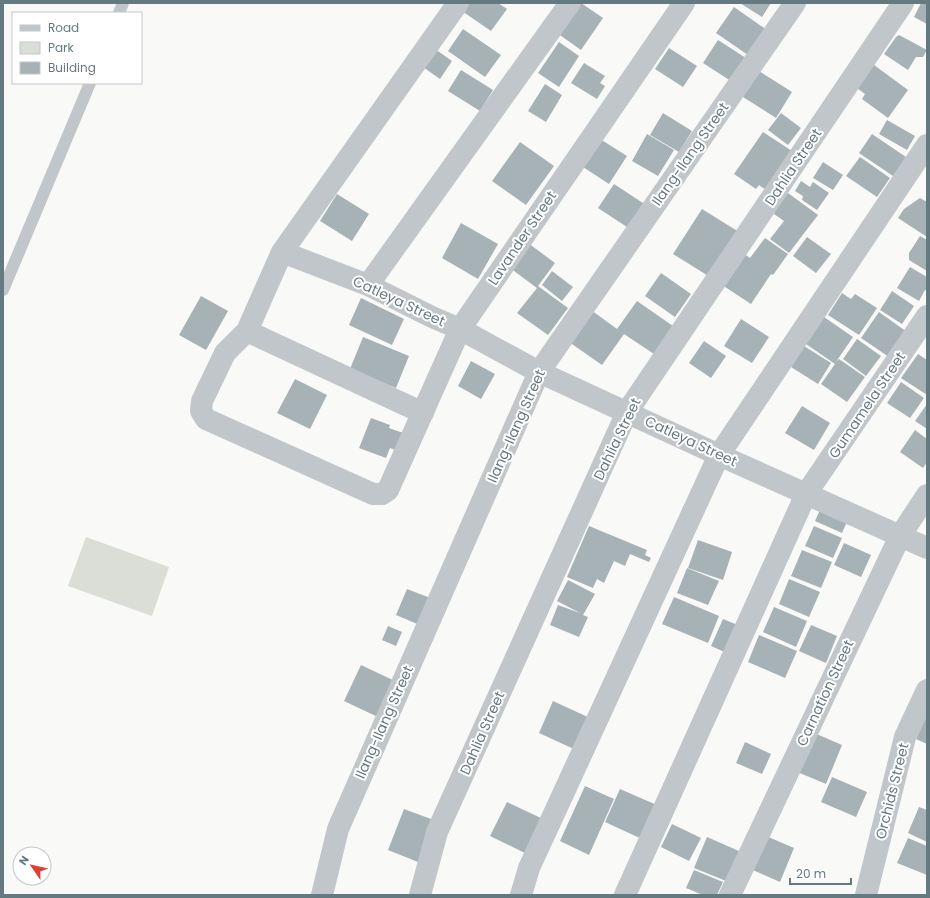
<svg xmlns="http://www.w3.org/2000/svg" width="930" height="898" font-family="Poppins,sans-serif">
<style>
.green{fill:#daded6}
.building{fill:#a7b2b6}
.lines{fill:none;stroke-linecap:round;stroke-linejoin:round}
.service{stroke:#c0c6c9;stroke-width:12}
.minor{stroke:#c0c6c9;stroke-width:22}
.labels{text-anchor:middle;dominant-baseline:central;stroke-width:4;stroke-linejoin:round;paint-order:stroke}
.street-label{font-size:14px;fill:#657981;stroke:#fff}
</style>
<rect width="100%" height="100%" fill="#f9f9f7"/>
<!-- green -->
<path class="green" d="M86 537 169 567 152 616 68 586Z"/>
<!-- building -->
<path class="building" d="M468 3H498L507 9 491 31 462 11Z
M578 3H581L603 18 581 50 557 33Z
M740 3H771L762 17Z
M921 3H927V24L914 17Z
M734 7 767 30 748 55 716 33Z
M463 29 501 55 485 77 448 51Z
M899 35 927 50 923 57H916L908 70 884 54 896 37Z
M718 40 749 60 734 83 703 63Z
M559 42 579 56 559 87 538 73Z
M669 48 697 66 683 87 655 69Z
M435 49 452 61 440 79 423 67Z
M870 62 908 90 888 118 862 99 865 94 853 85Z
M584 63 605 76 600 83 605 86 597 99 571 83Z
M461 70 493 90 480 111 448 91Z
M759 71 792 92 776 118 743 97Z
M545 84 562 95 546 122 528 111Z
M663 113 692 131 679 152 650 135Z
M781 113 801 128 788 145 768 130Z
M887 120 915 136 907 150 879 134Z
M763 132 795 153 769 192 759 185 756 189 734 174Z
M647 134 674 150 658 176 632 161Z
M872 134 906 157 893 176 859 153Z
M600 139 627 156 609 184 583 167Z
M520 142 554 166 526 205 492 181Z
M860 157 890 178 877 197 846 176Z
M823 162 843 175 833 190 813 178Z
M801 181 810 187 813 182 829 193 817 210 802 200 803 196 795 191Z
M614 184 646 205 630 229 598 208Z
M788 193 818 215 789 253 770 239 784 221 774 214 775 211Z
M337 194 369 214 352 241 320 221Z
M920 198 927 202V237L898 218 904 209Z
M702 209 739 232 710 277 673 254Z
M461 223 498 244 478 279 442 258Z
M920 236 927 240V271L909 260V253Z
M807 237 831 254 816 273 793 256Z
M765 238 788 254 773 275 771 274 751 304 722 285 743 253 750 258Z
M528 243 555 263 538 286 568 308 548 335 517 313 537 288 510 268Z
M910 267 927 277V291L925 290 919 301 897 288Z
M552 271 573 287 562 301 542 285Z
M661 273 691 294 675 317 645 296Z
M892 291 914 306 902 324 880 310Z
M842 293 851 299 855 294 877 308 859 335 828 315Z
M201 296 228 311 206 350 179 335Z
M361 298 404 319 392 345 349 325Z
M637 301 673 326 654 354 624 334 602 365 569 342 591 310 617 329Z
M879 312 907 332 889 357 861 338Z
M824 317 853 337 836 362 839 359 865 377 847 402 821 384 835 364 806 344Z
M741 319 769 337 752 363 724 346Z
M363 337 409 356 396 388 350 369Z
M857 339 881 356 866 376 843 359Z
M704 341 726 356 711 378 689 363Z
M804 346 831 363 818 384 791 367Z
M918 354 927 360V395L901 378Z
M471 361 495 374 481 399 458 386Z
M295 379 327 395 310 429 277 413Z
M901 382 924 398 910 418 887 403Z
M927 404V429L915 421Z
M802 406 830 423 814 450 785 433Z
M371 418 390 425 389 428 409 435 403 453 390 448 386 458 359 448Z
M915 430 927 439V462L923 468 900 452Z
M823 503 850 515 842 533 815 521Z
M589 526 647 550 645 555 651 558 649 562 630 554 625 566 614 561 604 583 597 579 593 588 567 577Z
M814 526 842 538 833 558 805 546Z
M698 540 732 552 723 580 688 568Z
M844 543 871 555 861 577 834 565Z
M802 550 832 562 821 588 791 576Z
M687 568 719 581 708 605 677 593Z
M789 579 820 592 809 617 779 604Z
M568 580 595 594 583 615 588 617 579 637 550 625 558 605 580 613 557 601Z
M407 589 433 599 422 626 396 615Z
M674 597 719 616 708 643 662 624Z
M774 607 807 621 796 647 763 632Z
M723 619 740 626 729 654 711 646Z
M811 625 837 636 826 663 799 651Z
M388 626 402 632 396 646 382 640Z
M759 635 797 651 785 678 748 662Z
M361 665 397 682 380 718 344 701Z
M553 701 590 718 576 750 539 733Z
M927 715V744L916 739Z
M812 732 842 745 826 784 795 771Z
M745 742 771 754 762 774 736 763Z
M832 777 867 792 856 817 821 802Z
M585 786 614 799 589 855 560 841Z
M620 789 659 806 644 840 605 822Z
M507 802 543 819 527 854 490 836Z
M919 807 927 810V842L908 833Z
M404 809 439 822 423 864 388 850Z
M672 824 701 838 689 861 661 847Z
M759 833 794 848 780 882 744 866Z
M707 837 739 851 726 881 694 868Z
M908 838 927 846V875L897 863Z
M694 870 723 882 717 895H703L686 888Z"/>
<g class="lines">
<!-- service -->
<path class="service" d="M119 13 123 3
M3 290 90 83"/>
<!-- minor -->
<path class="minor" d="M458 3 282 252 247 331 225 353 202 401 201 411 206 419 373 494H382L388 490 460 329 684 3
M282 252 368 285 432 317 460 329 539 372 719 455 927 548
M368 285 570 3
M247 331 423 413
M322 895 338 829 539 372 795 3
M420 895 437 832 627 412 903 3
M521 895 529 868 719 455 927 145
M625 895 806 494 927 316
M730 895 900 536 927 495
M866 895 905 737 927 690"/>
</g>
<g class="labels">
<!-- street labels -->
<g class="street-label">
<text transform="translate(690 154) rotate(-55)">Ilang-Ilang Street</text>
<text transform="translate(793 167) rotate(-56)">Dahlia Street</text>
<text transform="translate(522 238) rotate(-56)">Lavander Street</text>
<text transform="translate(399 301) rotate(25)">Catleya Street</text>
<text transform="translate(867 405) rotate(-56)">Gumamela Street</text>
<text transform="translate(516 426) rotate(-66)">Ilang-Ilang Street</text>
<text transform="translate(617 439) rotate(-64)">Dahlia Street</text>
<text transform="translate(691 441) rotate(25)">Catleya Street</text>
<text transform="translate(825 693) rotate(-65)">Carnation Street</text>
<text transform="translate(384 722) rotate(-66)">Ilang-Ilang Street</text>
<text transform="translate(482 733) rotate(-66)">Dahlia Street</text>
<text transform="translate(892 791) rotate(-76)">Orchids Street</text>
</g>
</g>
<!-- border -->
<rect width="930" height="898" fill="none" stroke="#657981" stroke-width="8"/>
<!-- legend -->
<rect x="12" y="12" width="130" height="72" fill="#ffffff" stroke="#c1c9cd"/>
<rect x="20" y="25" width="20" height="6" fill="#c0c6c9" stroke="#c1c9cd"/>
<text x="48" y="32" font-size="12" fill="#657981">Road</text>
<rect x="20" y="42" width="20" height="12" fill="#daded6" stroke="#c1c9cd"/>
<text x="48" y="52" font-size="12" fill="#657981">Park</text>
<rect x="20" y="62" width="20" height="12" fill="#a7b2b6" stroke="#c1c9cd"/>
<text x="48" y="72" font-size="12" fill="#657981">Building</text>
<!-- north arrow -->
<g transform="translate(32 866) rotate(304)"><circle r="19" fill="#ffffff" stroke="#c1c9cd"/>
<path d="M0-3L7 15L0 10L-7 15Z" fill="#de4132"/>
<text y="-6" font-size="11" font-weight="bold" text-anchor="middle" fill="#657981">N</text>
</g>
<!-- scale -->
<path d="M790 878v6h61v-6" fill="none" stroke="#657981" stroke-width="2"/>
<text x="796" y="878" font-size="12" fill="#657981" stroke="#ffffff" stroke-width="3" paint-order="stroke">20 m</text>
</svg>
